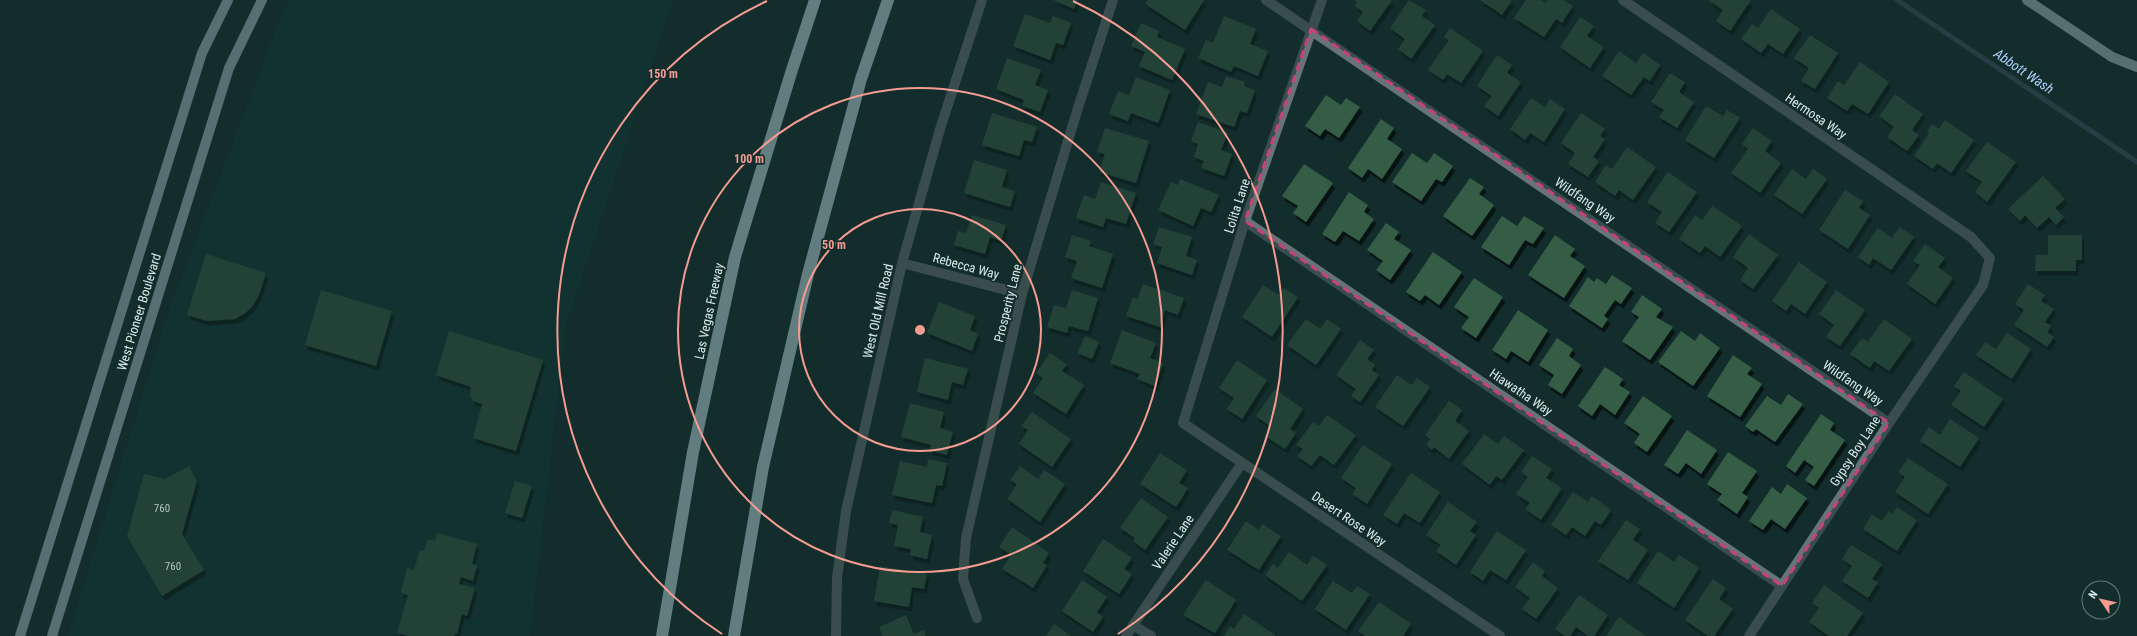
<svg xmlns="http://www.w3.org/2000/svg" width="2137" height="636" font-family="'Roboto Condensed',sans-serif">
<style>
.built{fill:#113936}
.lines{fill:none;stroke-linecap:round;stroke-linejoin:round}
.stream{stroke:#415162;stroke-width:5}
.building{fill:#345c45;filter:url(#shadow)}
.minor{stroke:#687377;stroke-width:10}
.major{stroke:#a7bfc7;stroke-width:10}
.highway{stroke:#c0dde7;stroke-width:12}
.marked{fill:none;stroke:#c74277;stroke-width:3;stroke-dasharray:8 5;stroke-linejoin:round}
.ring{fill:none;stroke:#f59c92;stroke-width:2}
.labels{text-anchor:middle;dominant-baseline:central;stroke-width:3.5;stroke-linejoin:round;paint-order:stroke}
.number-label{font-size:11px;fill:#b0c6bf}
.street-label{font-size:13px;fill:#daeae8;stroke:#122d2c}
.water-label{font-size:14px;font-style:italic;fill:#afd2fd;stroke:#122d2c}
.centre{fill:#f59c92;stroke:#122d2c;stroke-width:2}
.ring-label{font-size:12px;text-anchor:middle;font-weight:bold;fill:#f59c92;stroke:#122d2c;stroke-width:3.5;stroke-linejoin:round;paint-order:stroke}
</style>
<defs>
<filter id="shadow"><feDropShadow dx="2.5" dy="4.5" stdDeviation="0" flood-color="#0009"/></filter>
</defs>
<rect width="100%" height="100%" fill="#122d2c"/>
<!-- built -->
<path class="built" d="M289 0H673L566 325 530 636H68L168 313 284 9Z"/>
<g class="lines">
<!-- stream -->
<path class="stream" d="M1897 0 2137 162"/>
</g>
<!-- building -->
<path class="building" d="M1053 0H1077L1074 9Z
M1148 0H1204L1185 30 1145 4Z
M1354 0H1392L1370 31 1357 21 1363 12 1355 6 1357 2Z
M1409 0 1426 10 1422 16 1435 25 1411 59 1398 49 1405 39 1390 28Z
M1480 0H1512L1502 15Z
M1526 0H1541L1546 3 1548 0H1563L1573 6 1562 23 1556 19 1544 37 1514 18Z
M1708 0H1751L1730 31 1716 21 1723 10Z
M1771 9 1800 29 1783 54 1768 44 1761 53 1741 39 1752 24 1758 28Z
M1025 14 1050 23 1053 16 1071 23 1063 45 1056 43 1050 60 1013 46Z
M1224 16 1256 29 1250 44 1268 51 1258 76 1234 66 1231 72 1198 58 1206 40 1213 43Z
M1580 17 1594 26 1587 36 1604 47 1590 68 1560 47Z
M1141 23 1159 31 1157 37 1185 49 1172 80 1139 66 1145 52 1131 46Z
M1450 28 1483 51 1461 83 1447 74 1443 80 1428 70 1449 40 1444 37Z
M1810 35 1838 53 1815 89 1801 81 1809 68 1794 58Z
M1619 51 1636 63 1643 53 1660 65 1650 81 1644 77 1631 95 1602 76Z
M1497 55 1512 65 1507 73 1521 82 1498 116 1484 106 1492 96 1477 86Z
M1007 58 1041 70 1035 85 1048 90 1040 112 1022 106 1024 100 996 89Z
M1860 62 1889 82 1868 114 1852 104 1847 111 1827 98 1838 81 1844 85Z
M1670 73 1685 82 1679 92 1694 102 1677 128 1659 117 1664 110 1651 102Z
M1226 76 1245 82 1244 86 1255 90 1247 113 1240 111 1234 127 1196 114 1208 82 1222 87Z
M1136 77 1170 90 1158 123 1131 113 1128 121 1109 114 1118 91 1129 95Z
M1895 94 1923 114 1912 130 1919 135 1907 151 1887 137 1894 127 1879 116Z
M1326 95 1341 105 1346 98 1360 107 1339 138 1325 129 1320 136 1305 126Z
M1531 98 1545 107 1550 99 1565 109 1544 142 1530 133 1525 140 1510 129Z
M1706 106 1723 116 1727 110 1740 118 1714 158 1685 140Z
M992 113 1037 127 1032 142 1024 140 1019 156 982 145Z
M1581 113 1605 129 1600 136 1605 139 1593 157 1599 161 1588 177 1568 164 1575 153 1561 143Z
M1381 119 1394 128 1387 139 1402 149 1382 179 1368 169 1362 178 1348 168Z
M1945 120 1974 140 1951 173 1937 163 1933 169 1914 156 1929 133 1927 132 1932 124 1939 129Z
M1198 122 1228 133 1221 150 1232 154 1224 176 1201 168 1204 161 1194 157 1198 144 1191 141Z
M1105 128 1149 141 1136 183 1099 172 1105 154 1097 152Z
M1753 128 1772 141 1765 151 1781 163 1760 193 1731 173 1748 149 1742 144Z
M1987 142 2016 162 1987 202 1975 192 1982 182 1966 171Z
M1627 147 1656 167 1633 200 1619 190 1615 196 1595 182 1606 165 1612 169Z
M1412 153 1427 163 1434 153 1453 166 1442 182 1436 179 1421 201 1392 182Z
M974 160 1007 170 1002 187 1015 191 1010 207 964 193Z
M1304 164 1333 183 1306 222 1293 213 1298 206 1282 196Z
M1792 169 1806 179 1813 169 1827 179 1802 214 1774 195Z
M1668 172 1697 192 1669 232 1655 223 1662 212 1647 202Z
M2043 176 2065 199 2055 208 2064 217 2056 225 2049 217 2037 228 2025 215 2020 221 2008 209Z
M1470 178 1484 187 1479 194 1494 205 1472 236 1443 216Z
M1180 179 1219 195 1211 212 1201 208 1193 226 1158 210 1171 182 1178 185Z
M1101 182 1136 193 1126 224 1106 218 1103 227 1076 218 1084 195 1095 199Z
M1845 190 1863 201 1859 208 1870 215 1848 249 1819 230Z
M1349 192 1368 205 1364 212 1374 219 1359 241 1343 231 1335 242 1322 234Z
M1712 206 1742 226 1720 257 1705 246 1700 253 1679 239 1695 215 1702 220Z
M972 215 1006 225 1001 241 990 237 985 254 954 245 958 231 966 233Z
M1502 216 1517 226 1524 216 1544 228 1533 244 1525 240 1509 265 1481 247Z
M1386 223 1399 232 1394 239 1411 250 1390 280 1376 270 1383 261 1367 250Z
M1159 227 1192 237 1186 256 1197 260 1192 275 1157 263 1162 247 1153 244Z
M1900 227 1914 237 1891 270 1873 258 1869 265 1858 257 1878 228 1892 238Z
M1749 234 1778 255 1753 289 1740 280 1748 268 1733 257Z
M1072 235 1091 241 1089 246 1113 254 1102 288 1071 278 1077 261 1065 257Z
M1555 235 1575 249 1570 256 1585 266 1564 298 1528 275Z
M2048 235H2082V260H2076V271H2035L2036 255H2048Z
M1925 244 1945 258 1938 267 1953 278 1935 304 1907 284 1920 265 1913 261Z
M1433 252 1462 272 1439 305 1425 295 1420 301 1406 292Z
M206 254 266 273 259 295 252 307 244 314 235 319 207 321 187 315Z
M1799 262 1827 282 1805 314 1791 304 1786 311 1772 301Z
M1612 275 1632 288 1621 304 1615 300 1604 316 1608 319 1602 328 1569 306 1588 277 1594 282 1597 278 1606 284Z
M1474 278 1503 297 1476 338 1461 328 1469 317 1454 307Z
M1143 284 1184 298 1178 315 1165 310 1160 327 1126 316 1133 297 1137 299Z
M2028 284 2045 295 2041 301 2054 309 2045 322 2051 326 2047 332 2054 337 2047 347 2014 325 2024 310 2015 304Z
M1263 285 1279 295 1284 288 1298 297 1272 337 1242 317Z
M321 290 392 311 376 366 305 345Z
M1072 290 1098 298 1088 331 1069 326 1067 333 1047 327 1054 305 1066 308Z
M1836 290 1865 310 1840 346 1826 337 1834 325 1819 314Z
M1642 295 1662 309 1656 317 1673 327 1650 360 1622 341 1639 317 1631 312Z
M939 302 975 316 970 330 978 334 972 351 927 333Z
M1518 310 1548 330 1528 362 1511 351 1506 359 1492 350Z
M1306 319 1320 329 1327 319 1341 329 1316 365 1287 345Z
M1884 319 1912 339 1889 371 1874 361 1870 368 1850 354 1862 338 1868 342Z
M1122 330 1156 343 1150 358 1163 363 1155 386 1137 379 1140 374 1110 363Z
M449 331 543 360 516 451 473 438 482 404 473 401 470 396 471 387 436 375Z
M1681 331 1695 341 1700 333 1720 348 1693 386 1658 362Z
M2007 333 2031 349 2012 379 1976 355 1985 342 1996 349Z
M1085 336 1099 342 1092 359 1077 353Z
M1557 338 1573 349 1569 356 1581 365 1562 394 1548 385 1554 375 1539 365Z
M1360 340 1374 350 1367 359 1375 365 1372 370 1379 375 1360 402 1351 396 1356 389 1336 375Z
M1050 353 1067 364 1062 371 1084 385 1066 414 1033 393 1043 378 1036 373Z
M1733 355 1752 368 1747 374 1762 384 1740 417 1707 396Z
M925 358 968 369 963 385 952 382 948 400 917 392Z
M1237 360 1267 380 1242 419 1227 409 1234 398 1219 388Z
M1605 367 1623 379 1619 385 1630 392 1615 415 1600 404 1592 416 1578 406Z
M1964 372 2003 399 1984 427 1951 405 1961 391 1954 386Z
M1397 375 1412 385 1417 378 1430 387 1403 426 1375 407Z
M1275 389 1303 409 1290 429 1296 433 1285 449 1265 436 1271 427 1256 416Z
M1788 394 1803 404 1775 442 1756 429 1753 432 1745 426 1767 396 1781 405Z
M1643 396 1672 416 1647 452 1634 443 1640 434 1624 423Z
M1449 401 1462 410 1455 421 1469 431 1449 459 1434 447 1432 450 1426 445 1430 439 1425 435Z
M910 403 944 412 940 428 953 432 947 455 929 450 931 445 901 437Z
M1032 412 1071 439 1052 467 1019 444 1028 430 1021 426Z
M1821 414 1834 423 1830 430 1845 440 1814 486 1805 480 1814 467 1804 460 1795 473 1786 466Z
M1327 415 1356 435 1334 465 1320 455 1311 466 1297 456 1303 449 1296 445 1313 422 1319 426Z
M1950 419 1979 438 1960 467 1920 441 1929 427 1940 435Z
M1687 430 1717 450 1701 474 1686 463 1678 474 1664 465Z
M1484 434 1498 444 1504 436 1524 450 1502 480 1496 476 1490 485 1462 464Z
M1363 445 1392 464 1367 504 1352 494 1356 488 1341 478Z
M1728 452 1757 471 1742 493 1748 497 1737 514 1717 500 1722 494 1707 484Z
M1160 453 1187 470 1179 483 1188 488 1176 507 1140 484Z
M1532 456 1552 469 1546 478 1562 488 1541 520 1525 509 1530 503 1516 494 1528 477 1521 472Z
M1908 458 1948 484 1928 514 1895 492 1905 477 1898 472Z
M928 459 947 463 942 486 936 485 932 503 892 495 900 461 927 467Z
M189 466 197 481 182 534 204 570 162 596 127 536 144 474 165 479Z
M1020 466 1038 479 1044 470 1065 484 1040 522 1007 499 1017 484 1010 480Z
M1411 473 1440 492 1420 523 1404 513 1397 524 1383 515Z
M515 481 532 486 522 518 505 513Z
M1787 484 1807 498 1785 529 1771 519 1763 530 1749 521 1772 487 1781 494Z
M1573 492 1588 502 1592 496 1611 510 1601 525 1595 521 1585 536 1572 527 1566 535 1551 525Z
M1141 498 1168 517 1145 550 1133 541 1135 538 1120 528Z
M1448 502 1477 522 1470 531 1476 535 1456 565 1436 551 1441 545 1426 535Z
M1897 507 1917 520 1897 551 1863 529 1872 514 1882 521 1889 511 1893 514Z
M892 510 923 517 920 532 932 535 927 559 910 555 911 549 894 546 898 525 889 523Z
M1626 520 1640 529 1633 540 1648 550 1628 580 1598 561Z
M1246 521 1259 530 1262 524 1281 536 1259 570 1227 550Z
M1012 527 1049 553 1043 563 1047 565 1033 588 1002 569 1011 555 999 547Z
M1497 531 1526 550 1506 580 1490 570 1483 581 1470 572Z
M437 533 477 544 472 564 477 565 473 581 461 577 459 584 475 588 467 616 462 614 457 634 455 633 454 636H409L397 633 408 595 401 593 407 568 414 570 420 550 424 551 428 539 435 541Z
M1103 539 1132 558 1124 569 1132 574 1119 594 1083 571Z
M1851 545 1882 564 1872 579 1878 582 1868 598 1842 581 1852 566 1842 559Z
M1658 551 1674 562 1679 555 1699 568 1674 608 1637 583Z
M1289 552 1307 565 1313 556 1327 565 1302 601 1265 575 1273 564 1278 568Z
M1533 562 1545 571 1542 576 1558 588 1536 619 1522 609 1530 598 1515 587Z
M880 566 927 574 924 589 912 587 909 607 874 601Z
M1713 579 1726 588 1719 599 1733 609 1714 636H1708L1685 620Z
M1082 580 1107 597 1097 612 1103 617 1093 632 1062 611Z
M1206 580 1236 600 1215 633 1183 615Z
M1333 581 1352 593 1357 586 1370 594 1346 630 1315 609Z
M1824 585 1863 613 1847 636H1829L1809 622 1819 608 1812 603Z
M1579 595 1608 615 1594 636H1588L1576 627 1570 636H1565L1555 629Z
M1379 602 1411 624 1403 636H1365L1358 631Z
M1244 614 1275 635V636H1224L1230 626 1234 629Z
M906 615 914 634 924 630 926 636H883L879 627Z
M1619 617 1646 636H1606Z
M1054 624 1071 636H1046Z"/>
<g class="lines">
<!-- minor -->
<path class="minor" d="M1266 0 1889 423
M1322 0 1245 221 1183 423 1500 636
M1623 0 1971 237 1990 258 1983 285 1889 423 1749 636
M1245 221 1782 586
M902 263 1022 294
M977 618 963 579 966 538 1022 294 1077 111 1113 0
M1133 625 1151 636
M836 636 837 578 846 511 902 263 941 126 982 0
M1126 636 1242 463"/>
<!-- major -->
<path class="major" d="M2027 0 2112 57 2137 67
M20 636 202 53 228 0
M52 636 229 68 262 0"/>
<!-- highway -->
<path class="highway" d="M662 636 693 452 735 257 791 73 815 0
M734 636 763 467 808 274 861 79 888 0"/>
</g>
<!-- marked area -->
<path d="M0 0H2137V636H0ZM1311 29 1889 423 1782 586 1245 221Z" fill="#122d2c" fill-opacity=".55" fill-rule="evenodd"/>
<path class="marked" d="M1311 29 1889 423 1782 586 1245 221Z"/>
<!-- distance rings -->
<g class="ring">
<circle cx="920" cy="330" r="121"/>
<circle cx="920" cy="330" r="242"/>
<path d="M722 634A363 363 0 0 1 767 1M1073 1A363 363 0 0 1 1118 634"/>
</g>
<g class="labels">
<!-- number labels -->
<g class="number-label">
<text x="162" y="508">760</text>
<text x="173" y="566">760</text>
</g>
<!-- street labels -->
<g class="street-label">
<text transform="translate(1816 116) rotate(34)">Hermosa Way</text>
<text transform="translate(1585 200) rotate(34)">Wildfang Way</text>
<text transform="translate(1237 206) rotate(-72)">Lolita Lane</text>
<text transform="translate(966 266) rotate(15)">Rebecca Way</text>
<text transform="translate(1008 303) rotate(-76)">Prosperity Lane</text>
<text transform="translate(709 311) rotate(-78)">Las Vegas Freeway</text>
<text transform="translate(878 311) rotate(-77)">West Old Mill Road</text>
<text transform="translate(139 312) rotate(-73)">West Pioneer Boulevard</text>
<text transform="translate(1853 383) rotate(34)">Wildfang Way</text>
<text transform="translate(1521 392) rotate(34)">Hiawatha Way</text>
<text transform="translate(1855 451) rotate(-57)">Gypsy Boy Lane</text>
<text transform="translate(1349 519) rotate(34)">Desert Rose Way</text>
<text transform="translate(1173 542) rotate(-56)">Valerie Lane</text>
</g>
<!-- water labels -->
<g class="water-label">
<text transform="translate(2024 71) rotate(34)">Abbott Wash</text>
</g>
</g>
<circle cx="920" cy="330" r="6" class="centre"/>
<g class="ring-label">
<text x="663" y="78">150 m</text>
<text x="749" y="163">100 m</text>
<text x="834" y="249">50 m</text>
</g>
<!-- north arrow -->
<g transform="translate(2101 600) rotate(304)"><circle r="19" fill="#122d2c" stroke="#627977"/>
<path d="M0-3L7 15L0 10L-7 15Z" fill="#f59c92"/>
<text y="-6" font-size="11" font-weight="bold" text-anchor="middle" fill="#daeae8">N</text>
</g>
</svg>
